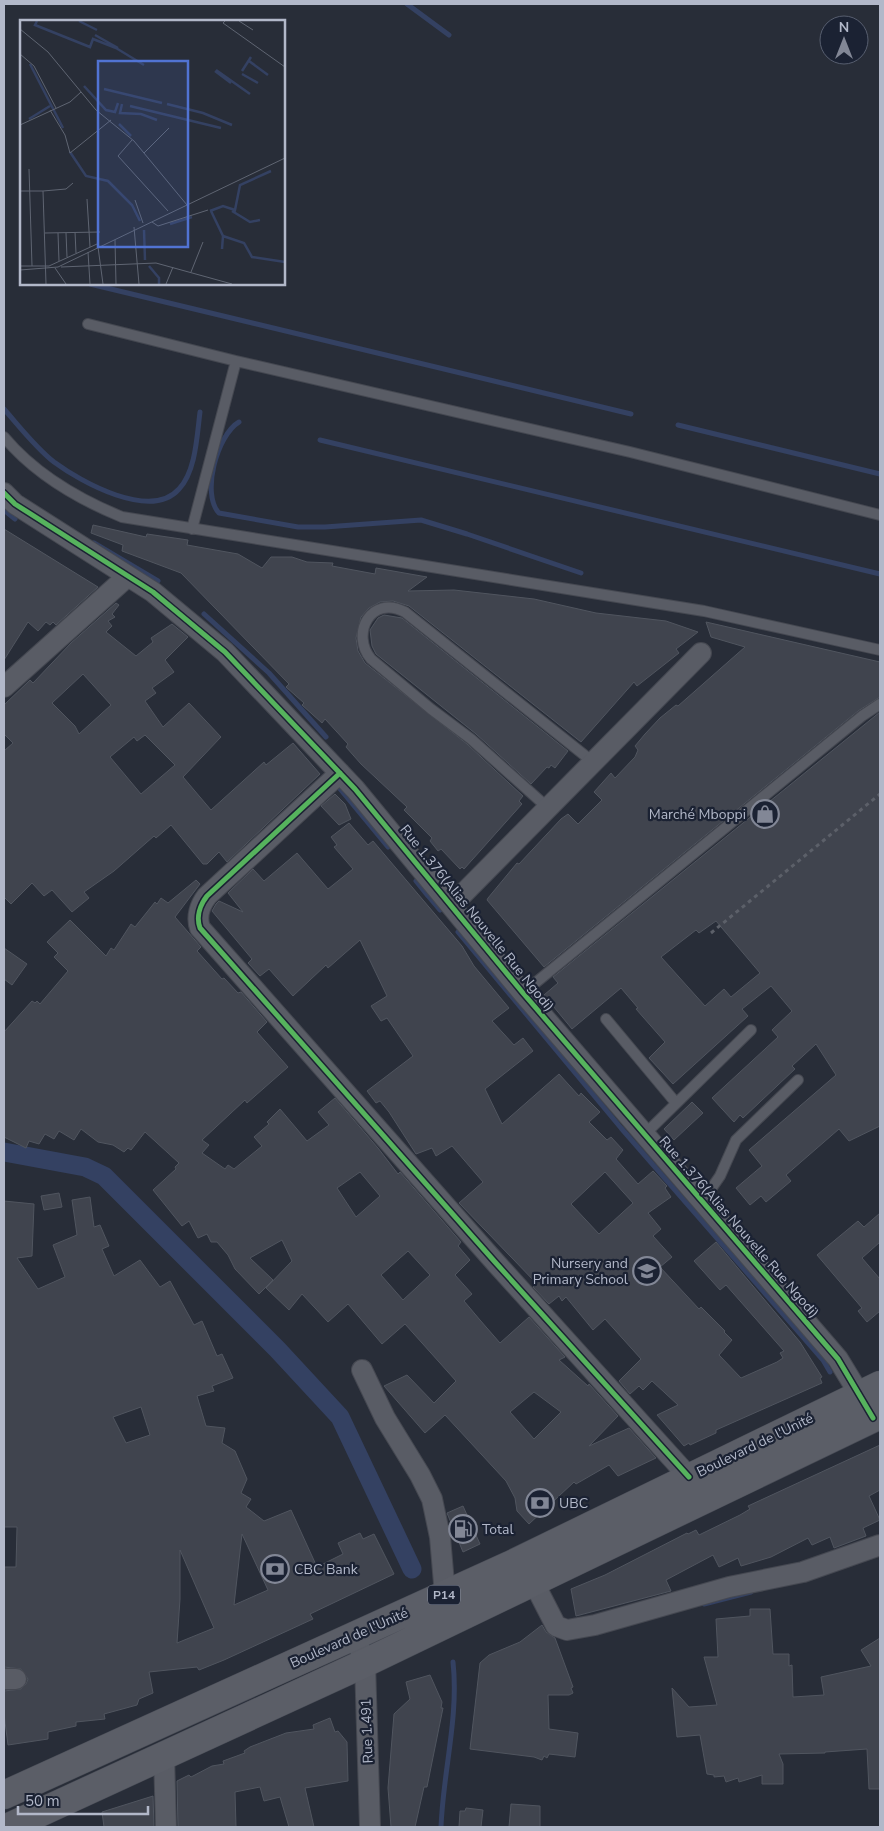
<svg xmlns="http://www.w3.org/2000/svg" width="884" height="1831" font-family="'Nunito Sans',sans-serif">
<style>
.lines{fill:none;stroke-linecap:round;stroke-linejoin:round}
.stream{stroke:#344162;stroke-width:5}
.canal{stroke:#344162;stroke-width:19}
.building{fill:#40444e;stroke:#50555f;fill-rule:evenodd}
.lane-casing{stroke:#454851;stroke-width:12}
.street-casing{stroke:#454851;stroke-width:22}
.primary-casing{stroke:#464a54;stroke-width:29}
.path{stroke:#5c6069;stroke-width:3;stroke-dasharray:4 4;stroke-linecap:butt}
.lane{stroke:#595c65;stroke-width:10}
.street{stroke:#595c65;stroke-width:20}
.primary{stroke:#5b5e67;stroke-width:28}
.cycleway-casing{stroke:#1b2233;stroke-width:8}
.cycleway{stroke:#56b35d;stroke-width:5}
.labels{text-anchor:middle;dominant-baseline:central;stroke-width:4.5;stroke-linejoin:round;paint-order:stroke}
.shield{fill:#1b2233;stroke:#858b9c;stroke-width:1}
.shield-label{font-size:12px;font-weight:bold;fill:#b2b8c9}
.poi-label{font-size:14px;fill:#b2b8c9;stroke:#1b2233;text-anchor:start}
.street-label{font-size:14px;fill:#b2b8c9;stroke:#1b2233}
.inset-river{fill:none;stroke:#344162;stroke-width:2.5}
.inset-road{fill:none;stroke:#5f6572;stroke-width:1}
.view{fill:#5173d3;fill-opacity:0.15;stroke:#5173d3;stroke-width:2.5}
.inset-edge{fill:none;stroke:#b2b8c9;stroke-width:2.5}
</style>
<rect width="100%" height="100%" fill="#282d38"/>
<g class="lines">
<!-- stream -->
<path class="stream" d="M407 4 449 35
M90 284 631 414
M4 409C19 426 36 448 54 462 81 482 151 521 179 489 196 471 197 435 200 412
M239 422C217 435 201 494 219 513L298 527H325L421 520 467 534 581 573
M678 425 880 474
M320 440 880 574
M4 510 15 519
M94 543 158 581
M204 614 269 673 326 737
M336 784 388 847
M416 881 428 896
M429 897 440 910
M458 932 621 1128 823 1360 830 1372
M704 1604 751 1592
M441 1827C443 1772 459 1717 453 1662"/>
<!-- canal -->
<path class="canal" d="M4 1152 85 1167 104 1176 277 1349 340 1417 412 1569"/>
</g>
<!-- building -->
<path class="building" d="M93 525 146 537 147 534 188 540 187 545 238 554 262 568 271 557H292L307 562 333 563 332 566 375 574 376 568 427 577 408 591 454 590 534 599 596 613 666 621 698 632 676 649 679 653 637 686 634 682 581 742 409 606 393 601 380 602 369 608 361 617 356 638 358 651 365 663 467 744 523 796 519 801 522 804 464 869 462 867 460 869 441 849 438 851 430 841 432 838 404 810 407 807 361 764 346 747 348 744 325 719 322 723 302 705 304 703 286 687 289 684 181 573 122 551 123 545 91 533Z
M4 529 98 587 56 625 53 622 50 625 46 622 38 631 28 622 4 660Z
M116 603 119 605 112 614 115 617 108 621 112 626 106 632 136 656 153 642 151 638 172 624 188 637 165 660 174 672 152 688 156 693 145 701 163 727 189 703 221 737 183 777 211 810 264 762 266 765 293 743 320 774 227 862 219 852 207 864H203L171 825 156 838 154 836 114 871 84 892 89 898 72 912 52 890 44 896 32 883 11 904 4 897V751L13 743 4 734V705L30 680 33 683 71 643ZM83 674 111 705 79 734 75 726 52 703ZM145 735 175 765 141 794 110 757 134 737 137 741Z
M384 615 402 618 568 751 555 768 551 765 549 768 547 767 531 784 476 734 376 654 372 646 370 630 378 618Z
M706 622 880 662V697L858 711 544 967 487 900 488 898 517 863 519 864 561 819 568 814 578 824 602 800 594 792 611 773 615 778 635 757 638 750 635 746 645 734 660 718 676 705 678 706 745 647 711 637Z
M880 712V1126L849 1141 839 1129 786 1175 791 1181 766 1202 761 1196 750 1205 736 1188 762 1166 749 1150 836 1075 816 1044 792 1066 795 1069 743 1118 740 1115 734 1122 712 1098 778 1037 772 1030 792 1011 771 986 742 1009 748 1016 673 1084 649 1058 665 1042 636 1009 638 1008 621 988 572 1029 544 995 558 983 553 977ZM716 921 760 973 731 997 724 989 705 1006 661 957 696 930 699 933Z
M335 794 345 804 351 819 339 825 321 806Z
M349 823 368 845 373 841 462 946 474 966 509 1008 492 1021 514 1045 523 1038 533 1051 485 1089 502 1124 559 1074 579 1096 581 1093 600 1112 589 1122 607 1140 611 1137 623 1150 616 1159 638 1184 653 1171 667 1186 665 1188 671 1197 648 1213 661 1229 653 1236 672 1257 660 1267 699 1309 701 1307 725 1331 724 1332 732 1340 719 1355 741 1378 777 1362 783 1358 780 1353 784 1351 726 1285 720 1290 694 1261 716 1242 800 1342 822 1377 820 1378 822 1383 716 1430V1433L690 1445 689 1443 684 1446 657 1415 678 1405 652 1381 643 1390 639 1386 630 1394 619 1381 641 1359 605 1319 593 1330 566 1297 562 1301 559 1296 549 1304 533 1287 537 1284 459 1203 483 1182 452 1146 436 1156 432 1148 416 1154 389 1112 380 1101 376 1103 367 1091 413 1056 387 1018 381 1021 371 1006 387 996 360 940 328 968 326 965 293 996 269 969 260 976 248 963 252 959 212 911 216 904 219 901 243 912 228 893 253 869 264 881 297 853 328 889 353 869 334 847 337 845 331 837ZM605 1172 633 1203 599 1234 571 1204Z
M196 880 200 884 175 917 201 947 197 951 222 979 224 978 238 993 241 992 267 1022 257 1032 288 1067 247 1103 245 1100 202 1140 209 1145 202 1153 225 1169 228 1165 234 1169 262 1146 254 1137 269 1124 267 1122 280 1109 307 1141 329 1125 318 1112 335 1098 378 1148 398 1174 400 1172 461 1242 458 1246 470 1260 455 1275 472 1294 464 1301 480 1320 500 1343 529 1317 565 1357 559 1360 588 1386 589 1384 618 1416 589 1446 629 1428 656 1458 618 1476 609 1465 576 1484 574 1482 529 1524 517 1511 515 1498 506 1481 445 1415 425 1433 384 1386 407 1375 434 1403 456 1381 405 1324 382 1344 348 1304 328 1322 302 1294 289 1310 266 1288 292 1261 282 1240 250 1258 273 1280 259 1294 235 1269 228 1255 217 1242H211L207 1234 198 1238 189 1221 182 1226 153 1190 176 1169 175 1167 179 1163 145 1132 131 1150 128 1148 124 1152 113 1145 98 1142 81 1129 74 1140 59 1131 54 1139 45 1134 39 1144 29 1141 26 1148 4 1137V1032L32 1001 35 1003 37 1001 40 1004 68 971 54 957 58 953 47 942 70 920 106 956 111 948 114 950 131 924 135 927 155 902 157 904 161 898 168 903ZM360 1172 380 1196 356 1217 337 1188ZM408 1251 430 1275 403 1300 381 1275ZM534 1392 561 1412 534 1439 510 1412Z
M4 948 27 964 12 985 4 979Z
M692 1102 703 1113 674 1140 664 1129Z
M59 1193 62 1207 44 1210 41 1196Z
M90 1197 94 1227 100 1225 109 1246 102 1249 114 1276 140 1260 160 1287 170 1281 194 1325 202 1321 217 1356 222 1354 233 1378 212 1386 214 1391 197 1396 206 1426 225 1428 222 1443 235 1451 247 1479 241 1493 251 1499 246 1507 264 1521 291 1510 317 1567 343 1554 338 1543 360 1533 363 1539 374 1534 394 1574 310 1614 313 1619 224 1660 199 1670 197 1667 149 1672 153 1693 139 1699 137 1705 104 1714 105 1719 76 1722V1726L48 1732V1739L8 1745 4 1714V1691L21 1689 26 1684 28 1679 21 1669 4 1667V1567H16L17 1527H4V1201L34 1204 32 1256 17 1258 38 1289 65 1277 53 1245 77 1235 72 1200ZM141 1407 150 1435 126 1443 113 1417ZM242 1534 268 1590 234 1605ZM180 1550 214 1628 177 1643 180 1599Z
M880 1213V1242L862 1258 880 1279V1311L867 1322 858 1311 862 1308 817 1255 858 1221 864 1227Z
M880 1445V1490L869 1496 880 1520 863 1528 866 1536 834 1548 830 1537 812 1545 808 1538 771 1557 741 1566 738 1558 719 1567 713 1555 666 1580 671 1591 576 1616 571 1589 605 1575 687 1533 688 1534 696 1530 699 1535 740 1515 750 1509 748 1506Z
M463 1506 480 1544 463 1552 447 1513Z
M750 1609H770L773 1654H789V1666L792 1665 793 1697 824 1695 821 1677 871 1666 861 1650 880 1638V1789H869L867 1749 825 1752V1753L779 1754 783 1764V1784H762V1775L739 1782 738 1778 726 1782 724 1776 714 1777V1775L707 1774 700 1735 677 1737 672 1688 689 1707 717 1705 704 1657H718L716 1619 750 1616Z
M542 1625 546 1632 555 1638 573 1687 571 1688 573 1693 569 1695H548L549 1729 578 1733 575 1757 549 1754 547 1758 544 1756 542 1760 534 1757 470 1749 480 1663 489 1655 520 1642Z
M430 1675 442 1702 441 1708H443L427 1787H424L415 1827H391L388 1788 394 1714 410 1699 406 1682Z
M330 1718 335 1732 338 1731 347 1742 348 1781 305 1788 314 1827H289L280 1797 264 1801 260 1787 235 1792 236 1827H178L177 1781 189 1775 191 1777 212 1766 224 1764 223 1761 245 1753 244 1751 250 1747 286 1733 314 1729 313 1725Z
M153 1796 154 1827H104L102 1812Z
M511 1804 540 1806V1827H509Z
M466 1808 483 1810 481 1827H459L460 1811H465Z"/>
<g class="lines">
<defs>
<path id="lane" d="M88 324 236 361 630 452 880 515
M4 437C35 474 78 499 122 517L704 611 880 650
M192 529 236 361
M548 808 471 739 431 709 371 659C350 634 371 594 405 612L593 762
M523 993 862 716 880 704
M606 1019 676 1103
M644 1135 751 1030
M702 1202 720 1176 736 1140 798 1080"/>
<path id="street" d="M4 493 15 504 153 592 225 652 355 789 523 993 838 1359 866 1405
M4 687 128 576
M340 773 207 896C200 905 196 917 200 928L495 1262 689 1477
M452 905 701 653
M362 1370 385 1418 420 1475 432 1499 440 1537 445 1595
M533 1581 556 1626 567 1630 595 1625 729 1587 803 1572 880 1545
M355 1636 365 1663 370 1827
M4 1679H16
M164 1755 166 1827"/>
<path id="primary" d="M4 1795 510 1565 880 1385
M9 1827 365 1663 880 1415"/>
</defs>
<!-- lane casing -->
<use href="#lane" class="lane-casing"/>
<!-- street casing -->
<use href="#street" class="street-casing"/>
<!-- primary casing -->
<use href="#primary" class="primary-casing"/>
<!-- path -->
<path class="path" d="M711 933 880 794"/>
<!-- lane -->
<use href="#lane" class="lane"/>
<!-- street -->
<use href="#street" class="street"/>
<!-- primary -->
<use href="#primary" class="primary"/>
<defs>
<path id="cycleway" d="M4 493 15 504 153 592 225 652 355 789 523 993 838 1359 873 1418
M340 773 207 896C200 905 196 917 200 928L495 1262 689 1477"/>
</defs>
<!-- cycleway casing -->
<use href="#cycleway" class="cycleway-casing"/>
<!-- cycleway -->
<use href="#cycleway" class="cycleway"/>
</g>
<!-- icons -->
<defs>
<symbol id="shop-ring" viewBox="-11 -11 22 22"><circle r="9.5" fill="#1b2233" stroke="#828796" stroke-width="1.5"/><path d="M-5-2.5h2.3a2.7 3.5 0 0 1 5.4 0H5L5.5 6h-11ZM-1.5-2.5h3a1.5 2.3 0 0 0-3 0Z" fill="#828796"/></symbol>
<symbol id="school-ring" viewBox="-11 -11 22 22"><circle r="9.5" fill="#1b2233" stroke="#828796" stroke-width="1.5"/><path d="M0-5L7-2L0 1L-7-2ZM-4 1L0 2.5L4 1V4Q0 6-4 4Z" fill="#828796"/></symbol>
<symbol id="bank-ring" viewBox="-11 -11 22 22"><circle r="9.5" fill="#1b2233" stroke="#828796" stroke-width="1.5"/><path d="M-6-4H6V4H-6ZM0-2.3a2.3 2.3 0 1 0 0 4.6a2.3 2.3 0 1 0 0-4.6Z" fill="#828796"/></symbol>
<symbol id="fuel-ring" viewBox="-11 -11 22 22"><circle r="9.5" fill="#1b2233" stroke="#828796" stroke-width="1.5"/><path d="M-5.5-6h7V0h2V4h1.3V-2.5L3-4.5l.8-.8L6-3V5H2.5V1h-1V6h-7ZM-4.2-4.7v3.2H.2V-4.7Z" fill="#828796"/></symbol>
</defs>
<g fill-rule="evenodd">
<use href="#shop-ring" x="749" y="798" width="32" height="32"/>
<use href="#school-ring" x="631" y="1255" width="32" height="32"/>
<use href="#bank-ring" x="524" y="1487" width="32" height="32"/>
<use href="#fuel-ring" x="447" y="1513" width="32" height="32"/>
<use href="#bank-ring" x="259" y="1553" width="32" height="32"/>
</g>
<g class="labels">
<!-- shield labels -->
<rect class="shield" x="428" y="1585.5" width="32" height="19" rx="4"/>
<g class="shield-label">
<text x="444" y="1595">P14</text>
</g>
<!-- poi labels -->
<g class="poi-label">
<text x="746" y="814" text-anchor="end">Marché Mboppi</text>
<text x="628" y="1263" text-anchor="end">Nursery and<tspan x="628" dy="16">Primary School</tspan></text>
<text x="559" y="1503">UBC</text>
<text x="482" y="1529">Total</text>
<text x="294" y="1569">CBC Bank</text>
</g>
<!-- street labels -->
<g class="street-label">
<text transform="translate(477 918) rotate(51)">Rue 1.376(Alias Nouvelle Rue Ngodi)</text>
<text transform="translate(739 1227) rotate(49)">Rue 1.376(Alias Nouvelle Rue Ngodi)</text>
<text transform="translate(755 1445) rotate(-26)">Boulevard de l'Unité</text>
<text transform="translate(349 1638) rotate(-24)">Boulevard de l'Unité</text>
<text transform="translate(367 1731) rotate(-92)">Rue 1.491</text>
</g>
</g>
<!-- overview -->
<g transform="translate(20 20)">
<rect width="265" height="265" fill="#282d38"/>
<path class="inset-river" d="M17 1 15 5 70 27 73 19 96 28 124 45M59 1 77 10M75 15 98 28M229 41 248 55M10 44 43 108M196 50 230 74M195 51 211 63M222 51 231 37M222 54 238 63M64 66 86 90 95 92 98 83M84 69 142 83M102 84 100 93 121 94 137 100M147 84 183 93 212 105M110 86 201 108M9 99 30 86M99 104 111 116M50 132 66 156 88 161 112 185 120 201M190 191 203 186 215 190 220 165 251 151M191 191 203 216 202 229M212 191 230 202 240 200M150 204 172 197M124 210 125 240M203 216 224 223 232 237 265 242M129 246 139 258V264"/>
<path class="inset-road" d="M205 1 203 3 265 47M219 1 233 10M0 9 28 32 76 90 114 121 167 185M0 34 14 46 36 88M30 90 45 115 50 133 91 100M0 105 50 82 61 72M112 120 98 136 148 191M124 133 149 108M9 149 12 246M0 171H23L26 264M23 171 46 169 53 163M67 179 70 227M115 180 123 203M132 202 138 206 188 190M114 207 119 264M55 212 56 233M25 213 80 212M38 213 39 241M46 213 47 237M95 220 96 264M78 227 83 264M68 232 70 264M0 246H29L77 224M41 247 136 243 212 264M35 248 46 264M0 250 38 247 265 138M171 252 183 222M146 264 153 247"/>
<path class="view" d="M78 41H168V227H78Z"/>
<rect width="265" height="265" class="inset-edge"/>
</g>
<!-- border -->
<rect width="884" height="1831" fill="none" stroke="#b2b8c9" stroke-width="10"/>
<!-- north arrow -->
<g transform="translate(844 40)"><circle r="24" fill="#1b2233" stroke="#575e6f"/>
<path d="M0-4L9 19L0 12L-9 19Z" fill="#828796"/>
<text y="-8" font-size="14" font-weight="bold" text-anchor="middle" fill="#b2b8c9">N</text>
</g>
<!-- scale -->
<path d="M18 1806v8h130v-8" fill="none" stroke="#b2b8c9" stroke-width="2.5"/>
<text x="25" y="1806" font-size="15" fill="#b2b8c9" stroke="#1b2233" stroke-width="4" paint-order="stroke">50 m</text>
</svg>
